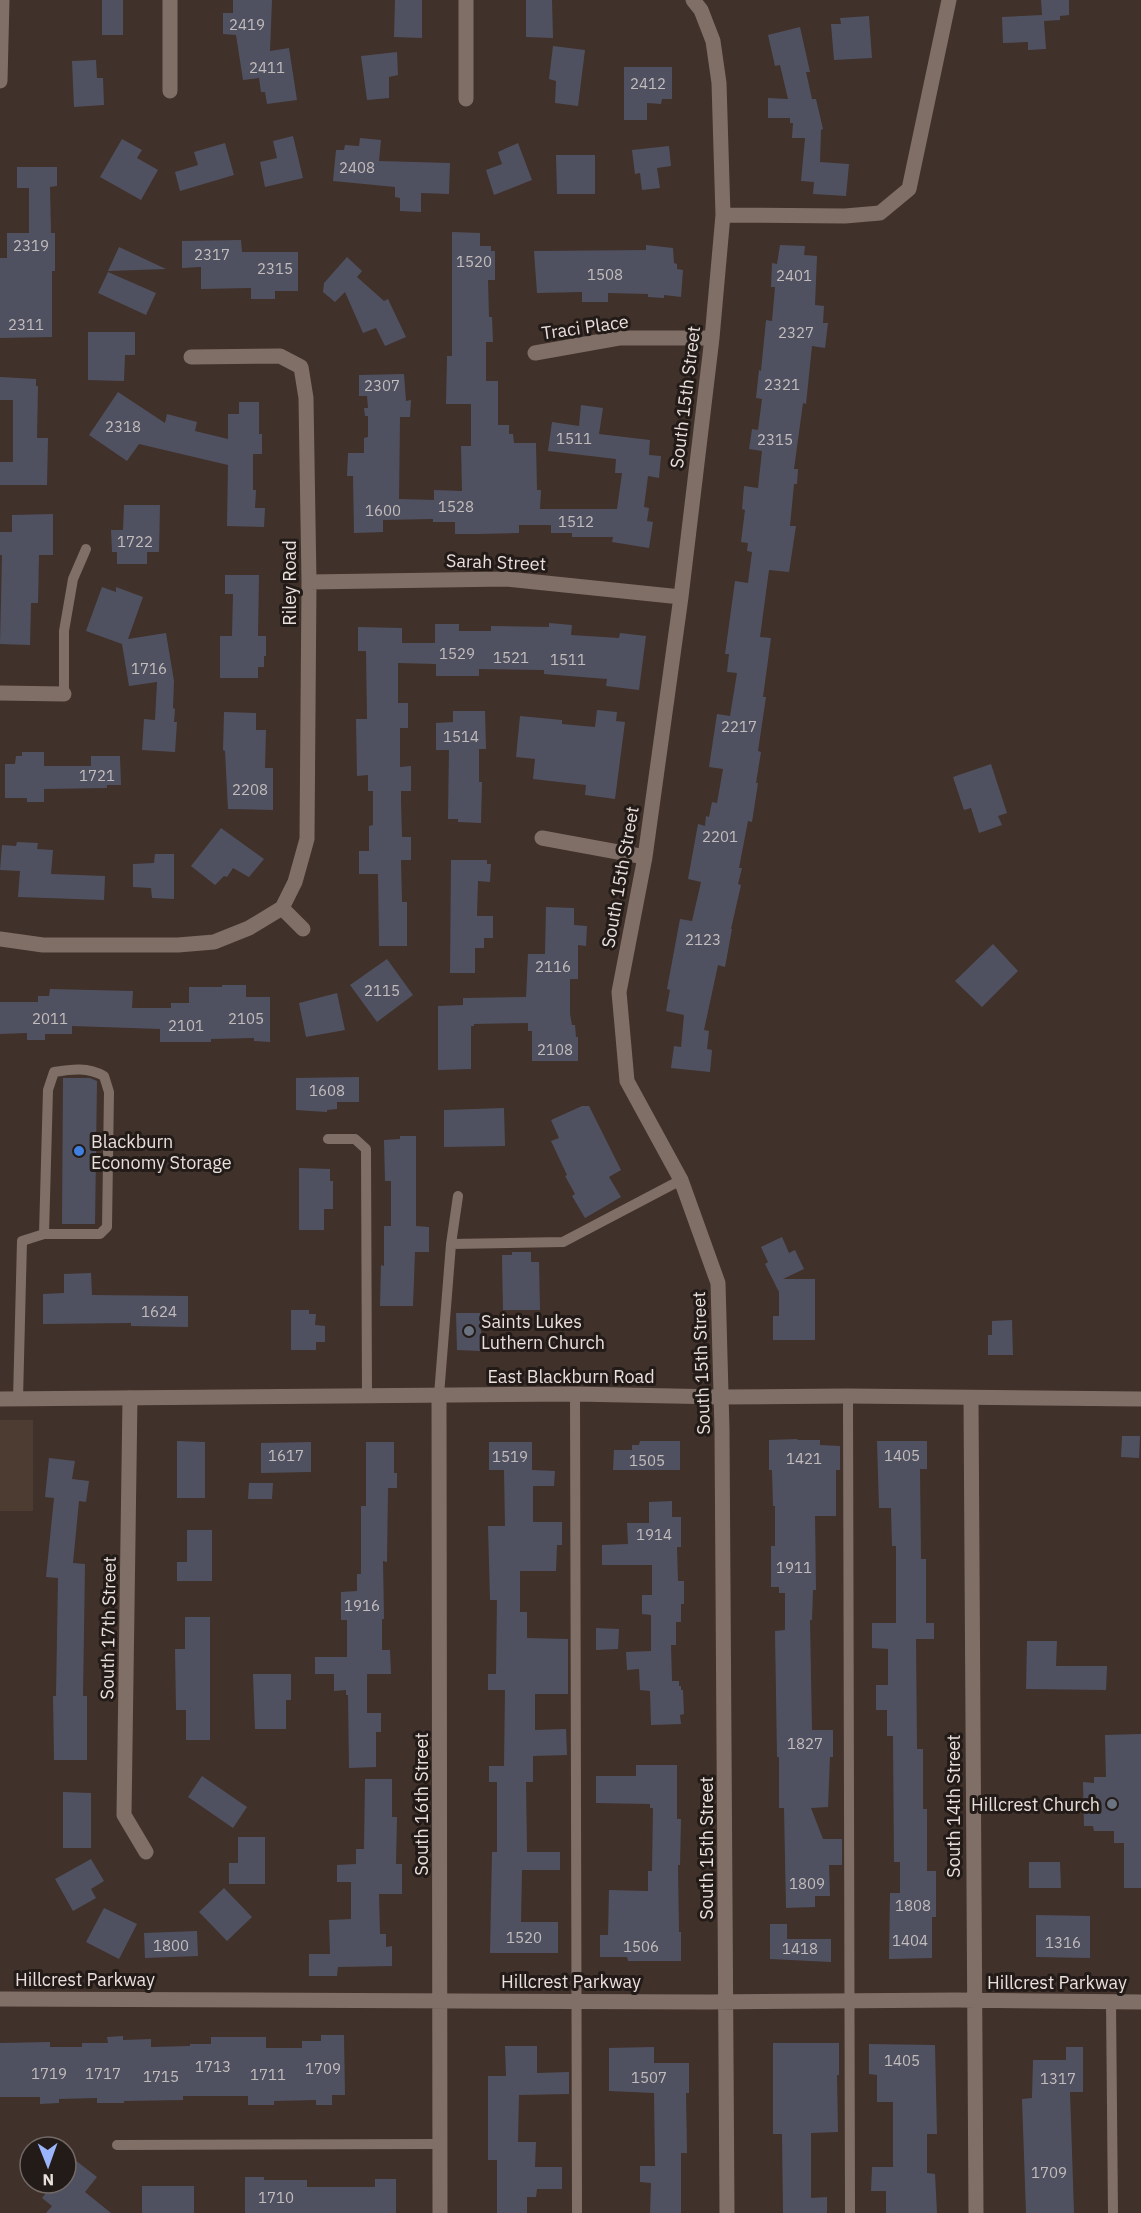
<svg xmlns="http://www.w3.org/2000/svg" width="1141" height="2213" font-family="'IBM Plex Sans',sans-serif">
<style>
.commercial{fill:#4d3c32}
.building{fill:#505160}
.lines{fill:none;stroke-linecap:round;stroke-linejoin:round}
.service{stroke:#806f67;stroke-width:10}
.minor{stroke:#806f67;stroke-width:15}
.tertiary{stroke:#806f67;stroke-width:15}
.shop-dot{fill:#3f7fe0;stroke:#221b18;stroke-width:2}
.worship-dot{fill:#6b7280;stroke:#221b18;stroke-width:2}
.labels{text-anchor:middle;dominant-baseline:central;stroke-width:6;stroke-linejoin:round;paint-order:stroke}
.number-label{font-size:15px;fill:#c3bcbc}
.street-label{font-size:18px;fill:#e9dfdb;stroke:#221b18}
.poi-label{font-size:18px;fill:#e9dfdb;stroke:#221b18;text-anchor:start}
</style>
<rect width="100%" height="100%" fill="#40312a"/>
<!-- commercial -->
<path class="commercial" d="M0 1420H33V1511H0Z"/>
<!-- building -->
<path class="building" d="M102 0H123V35H102Z
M233 0H272L270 51 289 48 297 100 267 104 265 92H261L259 78 243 80 236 35 223 34V13H233Z
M395 0H422V38L394 37Z
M526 0H552L553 38 526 37Z
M1041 0H1069V15L1060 16V20L1044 21 1046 49 1028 50V42L1003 43 1002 17 1042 15Z
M869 16 872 58 834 60 831 24H841L840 18Z
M800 27 810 72H806L812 99H816L823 129 821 130 820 162 849 164 846 196 813 194 814 182 801 181 805 138H792L793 123H790V118H768V98L788 99 780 65 775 66 768 35Z
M553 46 585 50 578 106 555 103 556 81 549 79Z
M397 52 398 75 389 77V98L367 100 361 56Z
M96 60 97 78H103L104 105 74 107 72 61Z
M624 67H672V99H662L661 104 647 103V120H624Z
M293 136 303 178 265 187 260 162 277 158 273 141Z
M360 138 381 140 379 161 450 163 449 194 421 193V212L400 211V198L395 197V187L333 181 336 150H344L345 145 359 146Z
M122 139 142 150 137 158 158 170 141 200 100 177Z
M225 143 234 175 180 191 175 172 198 165 194 152Z
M518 143 532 180 494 195 486 170 502 164 498 152Z
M669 146 671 166 657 168 660 188 642 190 640 173 635 174 632 150Z
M556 155H595V194H557Z
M17 167H57V186L50 187 51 233H55V271H52V337L0 338V258H7V233H29V188H17Z
M452 232 480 233V246H491V251H495V280H488L489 317H492L493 342H486V381H498V425H509V434H513L514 443H536L537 490H541L540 509H617L622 473H615L616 459 548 451 552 422 579 426 581 405 603 408 599 434 650 440 649 455 661 456 659 478 648 476 644 507 649 508 647 521 653 522 649 548 612 542 613 537H572V533H551V525H519V533L477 534H455V522H433V519L383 520V532L354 533 353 476H347L348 453H364V438L368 437V416H365L364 408H368L367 396H359V375L404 374 406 401 411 400 410 417H400L399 499 434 500V490L462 491 461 446H471V404H446L447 356H452Z
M241 240 242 252H298V291H275V299H251V288L201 289V267L182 268V241Z
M646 245 673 248 674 263 677 264V269L683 270 681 297 664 295V298L648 297V294L608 293V302H582V292L537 293 534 251 646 250Z
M780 245 805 246 804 255 817 256 815 305 824 306 823 323H828L825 348 812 346 806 404 803 403 794 469H798L797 484H794L790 526H796L789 572 769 570 760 637 771 638 763 697H766L758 751 761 752 756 783H758L752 822 748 821 739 868H742L738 884 741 885 731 929H732L725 967 718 965 704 1030 709 1031 707 1049 712 1050 710 1072 671 1068 674 1046 681 1047 684 1015 666 1011 670 990 667 989 680 919 692 921 701 882 688 879 698 824 705 826 706 816 709 817 712 802 717 803 723 769 709 767 717 714 730 716 737 673 727 672 729 654H725L735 581 748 583 752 552 747 551 748 543 741 542 745 510 742 509 744 486 758 488 762 451 749 449 752 429 758 430 762 399 756 398 759 370 761 371 766 320 772 321 775 287H771L772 263 777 264Z
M119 247 166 269 108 271Z
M347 257 362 271 357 277 384 301 388 299 406 337 385 346 376 328 363 333 345 292 335 302 323 292 324 283Z
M108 272 156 293 146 315 98 293Z
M88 332H135V355H125L124 381 88 380Z
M0 377 36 379V386H38L37 438H48L47 485H0V462H13V400H0Z
M118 392 165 423 167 414 197 422 195 431 228 439V414H239V402H259V434H262V454H253V490H256L255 508H265L264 527 227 526 228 465 139 444 127 461 89 435Z
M124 505H160L159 552H147V564H117V552H112L111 530H123Z
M53 514V555H39L38 603H31L30 645 0 644 2 555H0V532H12V515Z
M225 575H259L258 636H266V656H264V667H258V678H220V636H232L233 594H225Z
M102 587 116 592V587L143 597 128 639 166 633 174 681 173 708 175 709 174 722H177L175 752 142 750 144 719 155 720 157 682 129 686 122 644 86 631Z
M549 623 572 625 571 635 619 638 620 633 646 636 639 690 606 686 607 679 544 674V670L479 669V676H436V664L398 663V703H408V728H400V767L411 766V791H401V802L402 837H411V860H401L402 902H407V946H379L378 874H359V851H369V826L373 825V791H368V775L357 776 356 719H367L366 651H358V627L402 628V643H435V624H459V631H491V626L549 627Z
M597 710 617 712 616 721 625 722 615 799 585 795 586 785 533 779 535 759 516 757 520 716 562 720V724L595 727Z
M453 711H485L486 749H479V782H482L481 823 458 822V819H448L449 750H436V723L453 722Z
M224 712 256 713V730H266L265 768H273V810L228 809 225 751 223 750Z
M22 752H44V766H91V756H120L121 785H107V788L44 789V802H27V798H5V764H15L16 756H22Z
M991 764 1007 813 998 816 1002 825 979 833 971 808 964 810 953 777Z
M221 828 264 859 249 877 233 868 227 877 224 876 215 885 191 866Z
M17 842 38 843 37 849 53 850 51 874 105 876 104 900 18 897 20 871 0 870 2 845 16 846Z
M155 854H174V899L152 898 151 888 133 887V864L154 863Z
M451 860H487V864H491L490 882 478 881 477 916H493V938H484V948H475V973H450Z
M546 907 574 908V925L587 926 586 946 578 945V979H570V1014L572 1025H575L576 1037H578V1061H532V1031H528V1023L474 1024V1026H471V1069L438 1070V1006L463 1005V998L526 997 528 954H545Z
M993 944 1018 971 982 1007 955 981Z
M387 959 413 995 377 1022 350 985Z
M222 985H246V997H270V1042L254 1041V1038L211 1039V1042H160V1029L72 1026V1034H45V1040H27V1033L0 1034V1002H38V996H49L50 989 133 991 132 1008H171V1003H189V987H222Z
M337 993 345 1030 306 1037 299 1003Z
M359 1077V1102H337V1109L327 1110V1112L296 1110V1078Z
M63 1078H90L97 1081 95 1224H62Z
M582 1106H589L621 1170 609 1177 621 1197 585 1218 572 1196 575 1194 565 1176 567 1175 551 1141 559 1138 551 1120Z
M504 1108 505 1146 444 1147V1110Z
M400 1136H416V1226L429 1227V1252H415L413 1306H380L381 1265 384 1266V1226H391V1181H385L384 1140 400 1139Z
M299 1168 330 1169V1181H333V1209H324V1230H299Z
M782 1237 789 1253 795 1250 804 1269 783 1279H815V1340H773V1316H779V1292L765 1264 768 1262 761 1247Z
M512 1252H531V1262H539L540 1310H503L502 1255H512Z
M91 1273 92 1295 188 1296V1327L131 1326V1323L43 1324V1294L64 1293V1274Z
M291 1310H309V1314H316L315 1325 325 1326V1342H316V1350H291Z
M456 1313H480L482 1351 457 1350Z
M1012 1320 1013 1355H988V1335H992V1321Z
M1122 1436H1140L1139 1458 1121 1457Z
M798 1439 797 1440H820V1445L840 1446V1470H836V1516H815L816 1590H813L812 1620H810L812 1730H833V1757H830L828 1807 811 1808 823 1839H842V1865H829L830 1896H815V1907L786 1908 784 1808H779V1757H777L775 1631 785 1630V1593H779V1587H771V1546H775V1506H773L772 1470H769V1440Z
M177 1441 205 1442V1498H177Z
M640 1441H680V1470H613L614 1450H632V1445H639Z
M877 1441H927V1469H920L921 1559H926V1623H934V1639H916L917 1749H923V1809H927V1871H936V1917H932V1958L889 1959 890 1893H900V1862H894L893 1736H887V1710H876V1685H888V1649L872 1648V1623H896V1546H892L891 1508H879Z
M311 1442V1472L261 1473V1443Z
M366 1442H394V1473H397V1488H388L387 1562 383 1561 384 1619H382V1650H390L391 1674H367V1713H381V1732H376V1767L349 1768 348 1695H346V1690L334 1691V1674H315V1657H347V1620H341V1592L357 1591V1574H361V1506H366Z
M489 1442H532V1470L555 1471 554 1486H533V1522H562V1545H557L556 1571H520V1612H527V1638L568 1639V1694H535V1730L566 1729 567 1755 533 1756V1782H526L527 1852H560V1870H522L521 1922H558V1953H490L492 1852H497V1782H489V1766H504L505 1690H488V1674H496L497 1600H490L488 1526H505L504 1470H489Z
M49 1458 75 1461 72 1479 89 1481 86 1502 79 1501 73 1563 85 1564 83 1696H87V1760H54L53 1696H56L58 1578 46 1577 54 1498 45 1497Z
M249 1483H273L272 1499H248Z
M672 1501V1517H681V1547H677L678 1581H684V1604H681V1622H676V1645H671L672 1681H679V1686H681V1690H683L684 1714 680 1715 681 1724 651 1725 650 1691 640 1690 639 1669 627 1670 626 1652 651 1651V1615L642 1614V1595H652V1565H602V1545L628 1544 627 1523H649V1502Z
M187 1530H212V1581H177V1562H187Z
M185 1617H210V1740H186V1710H176L175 1649H185Z
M596 1628 619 1629 618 1649 596 1650Z
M1027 1641H1057L1056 1666H1107L1106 1690 1026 1689Z
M253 1674H291V1700H286V1729H255Z
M1141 1734V1888H1124V1843H1114V1831H1094L1093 1826H1084L1083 1782 1094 1783V1777H1106L1105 1735Z
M636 1765H677V1819H681L680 1865H678L679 1932H681V1961H628L627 1957H600V1935H608L609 1890 648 1891V1871H652L653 1808H650V1804L596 1803V1776H636Z
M202 1776 247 1807 233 1828 188 1797Z
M365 1779H392V1817H397L396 1864H402V1894H379L380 1934H386V1947L392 1946V1966L338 1967 337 1976H309V1954H330L329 1920 351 1919V1882H337V1865L356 1864V1849H364Z
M63 1792 91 1793V1848H63Z
M238 1837H265V1884H229V1863H238Z
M91 1859 104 1881 91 1889 96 1898 73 1911 55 1879Z
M1029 1862H1060L1061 1888H1029Z
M224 1888 252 1917 227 1941 199 1912Z
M104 1908 137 1924 119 1959 86 1942Z
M1036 1915 1090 1916V1958L1036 1957Z
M770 1924H787V1939H831V1962L770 1959Z
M197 1931 198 1956 145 1958 144 1933Z
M321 2035H344L345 2095H332V2105H316V2100L274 2101V2105H248V2096H183V2100L124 2101V2103H97V2098L59 2099V2103L40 2104V2097H0V2043L50 2042V2047H82V2043H108L107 2037 123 2036V2040L151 2039V2047L190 2046V2044H211V2037H266V2048H302V2041H321Z
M773 2043H839V2075H837L838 2132 811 2133V2198L827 2197V2213H783L782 2134H773Z
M869 2044 935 2045 937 2134H927V2173L935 2174 937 2213H886V2191H871L872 2167H893V2102H877V2075L869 2074Z
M505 2046H537V2073L569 2072V2094L519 2095 518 2142H536L535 2167H562V2189H537L536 2197H527V2213H497V2160H488V2076H506Z
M654 2047V2063H689V2093H686L687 2153H681V2213H650L651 2183 640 2182V2166H655L654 2093 609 2091V2048Z
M1066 2047H1083V2092H1070L1074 2213H1026L1022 2099 1032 2098 1033 2060H1066Z
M66 2153 97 2177 85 2192 111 2213H46L52 2206 42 2198 54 2183H66Z
M245 2177H264V2180H307V2187H375V2179H396V2213H245Z
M142 2186H194V2213H142Z"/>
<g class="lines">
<!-- service -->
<path class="service" d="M64 694V631L73 579 86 549
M328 1139H355L366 1149 367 1396
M451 1244 563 1242 681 1180
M575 1394 577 2213
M439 1395 451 1244 458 1196
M848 1396 850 2213
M18 1399 22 1241 44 1234 48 1090 54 1072C72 1069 88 1067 104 1076L109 1092 107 1227 100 1234H44
M1111 2002 1113 2213
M117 2145 440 2144"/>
<!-- minor -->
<path class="minor" d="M693 0 701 10 713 41 719 83 723 215 712 338 681 597 645 857 619 992 627 1081 681 1180 718 1283 722 1430 727 2213
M0 81 2 0
M170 91V0
M466 99V0
M723 215 845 216 880 213 909 189 949 0
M535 353 619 338H712
M309 582 507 579 681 597
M0 693 64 694
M542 838 645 857
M282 908 303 929
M0 939 43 945H178L214 942 249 928 282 908 295 882 307 839 309 582 306 398 301 367 280 356 191 357
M439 1395 440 2213
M130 1398 124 1815 146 1852
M971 1398 976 2213
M0 1999 707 2002 956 2000 1141 2002"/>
<!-- tertiary -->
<path class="tertiary" d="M0 1399 575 1394 721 1397 848 1396 1141 1399"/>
</g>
<!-- markers -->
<circle class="shop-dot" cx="79" cy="1151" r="6"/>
<g class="worship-dot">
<circle cx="469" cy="1331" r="6"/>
<circle cx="1112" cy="1804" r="6"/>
</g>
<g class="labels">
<!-- number labels -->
<g class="number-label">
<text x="247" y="24">2419</text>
<text x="267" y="67">2411</text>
<text x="648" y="83">2412</text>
<text x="357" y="167">2408</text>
<text x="31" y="245">2319</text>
<text x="212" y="254">2317</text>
<text x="474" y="261">1520</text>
<text x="275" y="268">2315</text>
<text x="605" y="274">1508</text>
<text x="794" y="275">2401</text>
<text x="26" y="324">2311</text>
<text x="796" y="332">2327</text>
<text x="782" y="384">2321</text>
<text x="382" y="385">2307</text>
<text x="123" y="426">2318</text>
<text x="574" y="438">1511</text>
<text x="775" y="439">2315</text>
<text x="456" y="506">1528</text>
<text x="383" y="510">1600</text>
<text x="576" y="521">1512</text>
<text x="135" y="541">1722</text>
<text x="457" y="653">1529</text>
<text x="511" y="657">1521</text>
<text x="568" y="659">1511</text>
<text x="149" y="668">1716</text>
<text x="739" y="726">2217</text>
<text x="461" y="736">1514</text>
<text x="97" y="775">1721</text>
<text x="250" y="789">2208</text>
<text x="720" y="836">2201</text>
<text x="703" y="939">2123</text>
<text x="553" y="966">2116</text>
<text x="382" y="990">2115</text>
<text x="50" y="1018">2011</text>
<text x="246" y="1018">2105</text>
<text x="186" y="1025">2101</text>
<text x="555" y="1049">2108</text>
<text x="327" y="1090">1608</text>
<text x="159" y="1311">1624</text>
<text x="286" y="1455">1617</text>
<text x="902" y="1455">1405</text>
<text x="510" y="1456">1519</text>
<text x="804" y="1458">1421</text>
<text x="647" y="1460">1505</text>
<text x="654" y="1534">1914</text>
<text x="794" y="1567">1911</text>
<text x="362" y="1605">1916</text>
<text x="805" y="1743">1827</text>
<text x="807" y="1883">1809</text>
<text x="913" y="1905">1808</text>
<text x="524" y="1937">1520</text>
<text x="910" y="1940">1404</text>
<text x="1063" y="1942">1316</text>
<text x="171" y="1945">1800</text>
<text x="641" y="1946">1506</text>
<text x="800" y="1948">1418</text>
<text x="902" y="2060">1405</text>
<text x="213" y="2066">1713</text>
<text x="323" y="2068">1709</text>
<text x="49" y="2073">1719</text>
<text x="103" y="2073">1717</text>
<text x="268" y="2074">1711</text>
<text x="161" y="2076">1715</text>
<text x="649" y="2077">1507</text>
<text x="1058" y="2078">1317</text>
<text x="1049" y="2172">1709</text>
<text x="276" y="2197">1710</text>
</g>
<!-- street labels -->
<g class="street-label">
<text transform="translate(585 327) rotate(-8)">Traci Place</text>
<text transform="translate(685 397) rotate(-83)">South 15th Street</text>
<text transform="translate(496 562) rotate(2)">Sarah Street</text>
<text transform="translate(289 583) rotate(-90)">Riley Road</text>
<text transform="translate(620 877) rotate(-80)">South 15th Street</text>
<text transform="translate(701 1363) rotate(-92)">South 15th Street</text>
<text x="571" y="1376">East Blackburn Road</text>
<text transform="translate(108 1628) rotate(-89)">South 17th Street</text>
<text transform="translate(421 1804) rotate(-90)">South 16th Street</text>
<text transform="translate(953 1806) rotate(-90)">South 14th Street</text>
<text transform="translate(706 1848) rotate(-90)">South 15th Street</text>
<text x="85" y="1979">Hillcrest Parkway</text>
<text x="571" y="1981">Hillcrest Parkway</text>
<text x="1057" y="1982">Hillcrest Parkway</text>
</g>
<!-- poi labels -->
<g class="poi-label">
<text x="91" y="1141">Blackburn<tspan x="91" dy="21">Economy Storage</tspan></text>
<text x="481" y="1321">Saints Lukes<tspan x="481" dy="21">Luthern Church</tspan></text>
<text x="1100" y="1804" text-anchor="end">Hillcrest Church</text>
</g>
</g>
<!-- north arrow -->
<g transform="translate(48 2165) rotate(179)"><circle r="28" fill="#221b18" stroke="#726966" stroke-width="1.5"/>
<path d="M0-4.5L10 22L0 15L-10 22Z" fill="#9bb5fd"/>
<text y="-9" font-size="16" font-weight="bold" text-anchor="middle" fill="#e9dfdb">N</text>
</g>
</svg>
